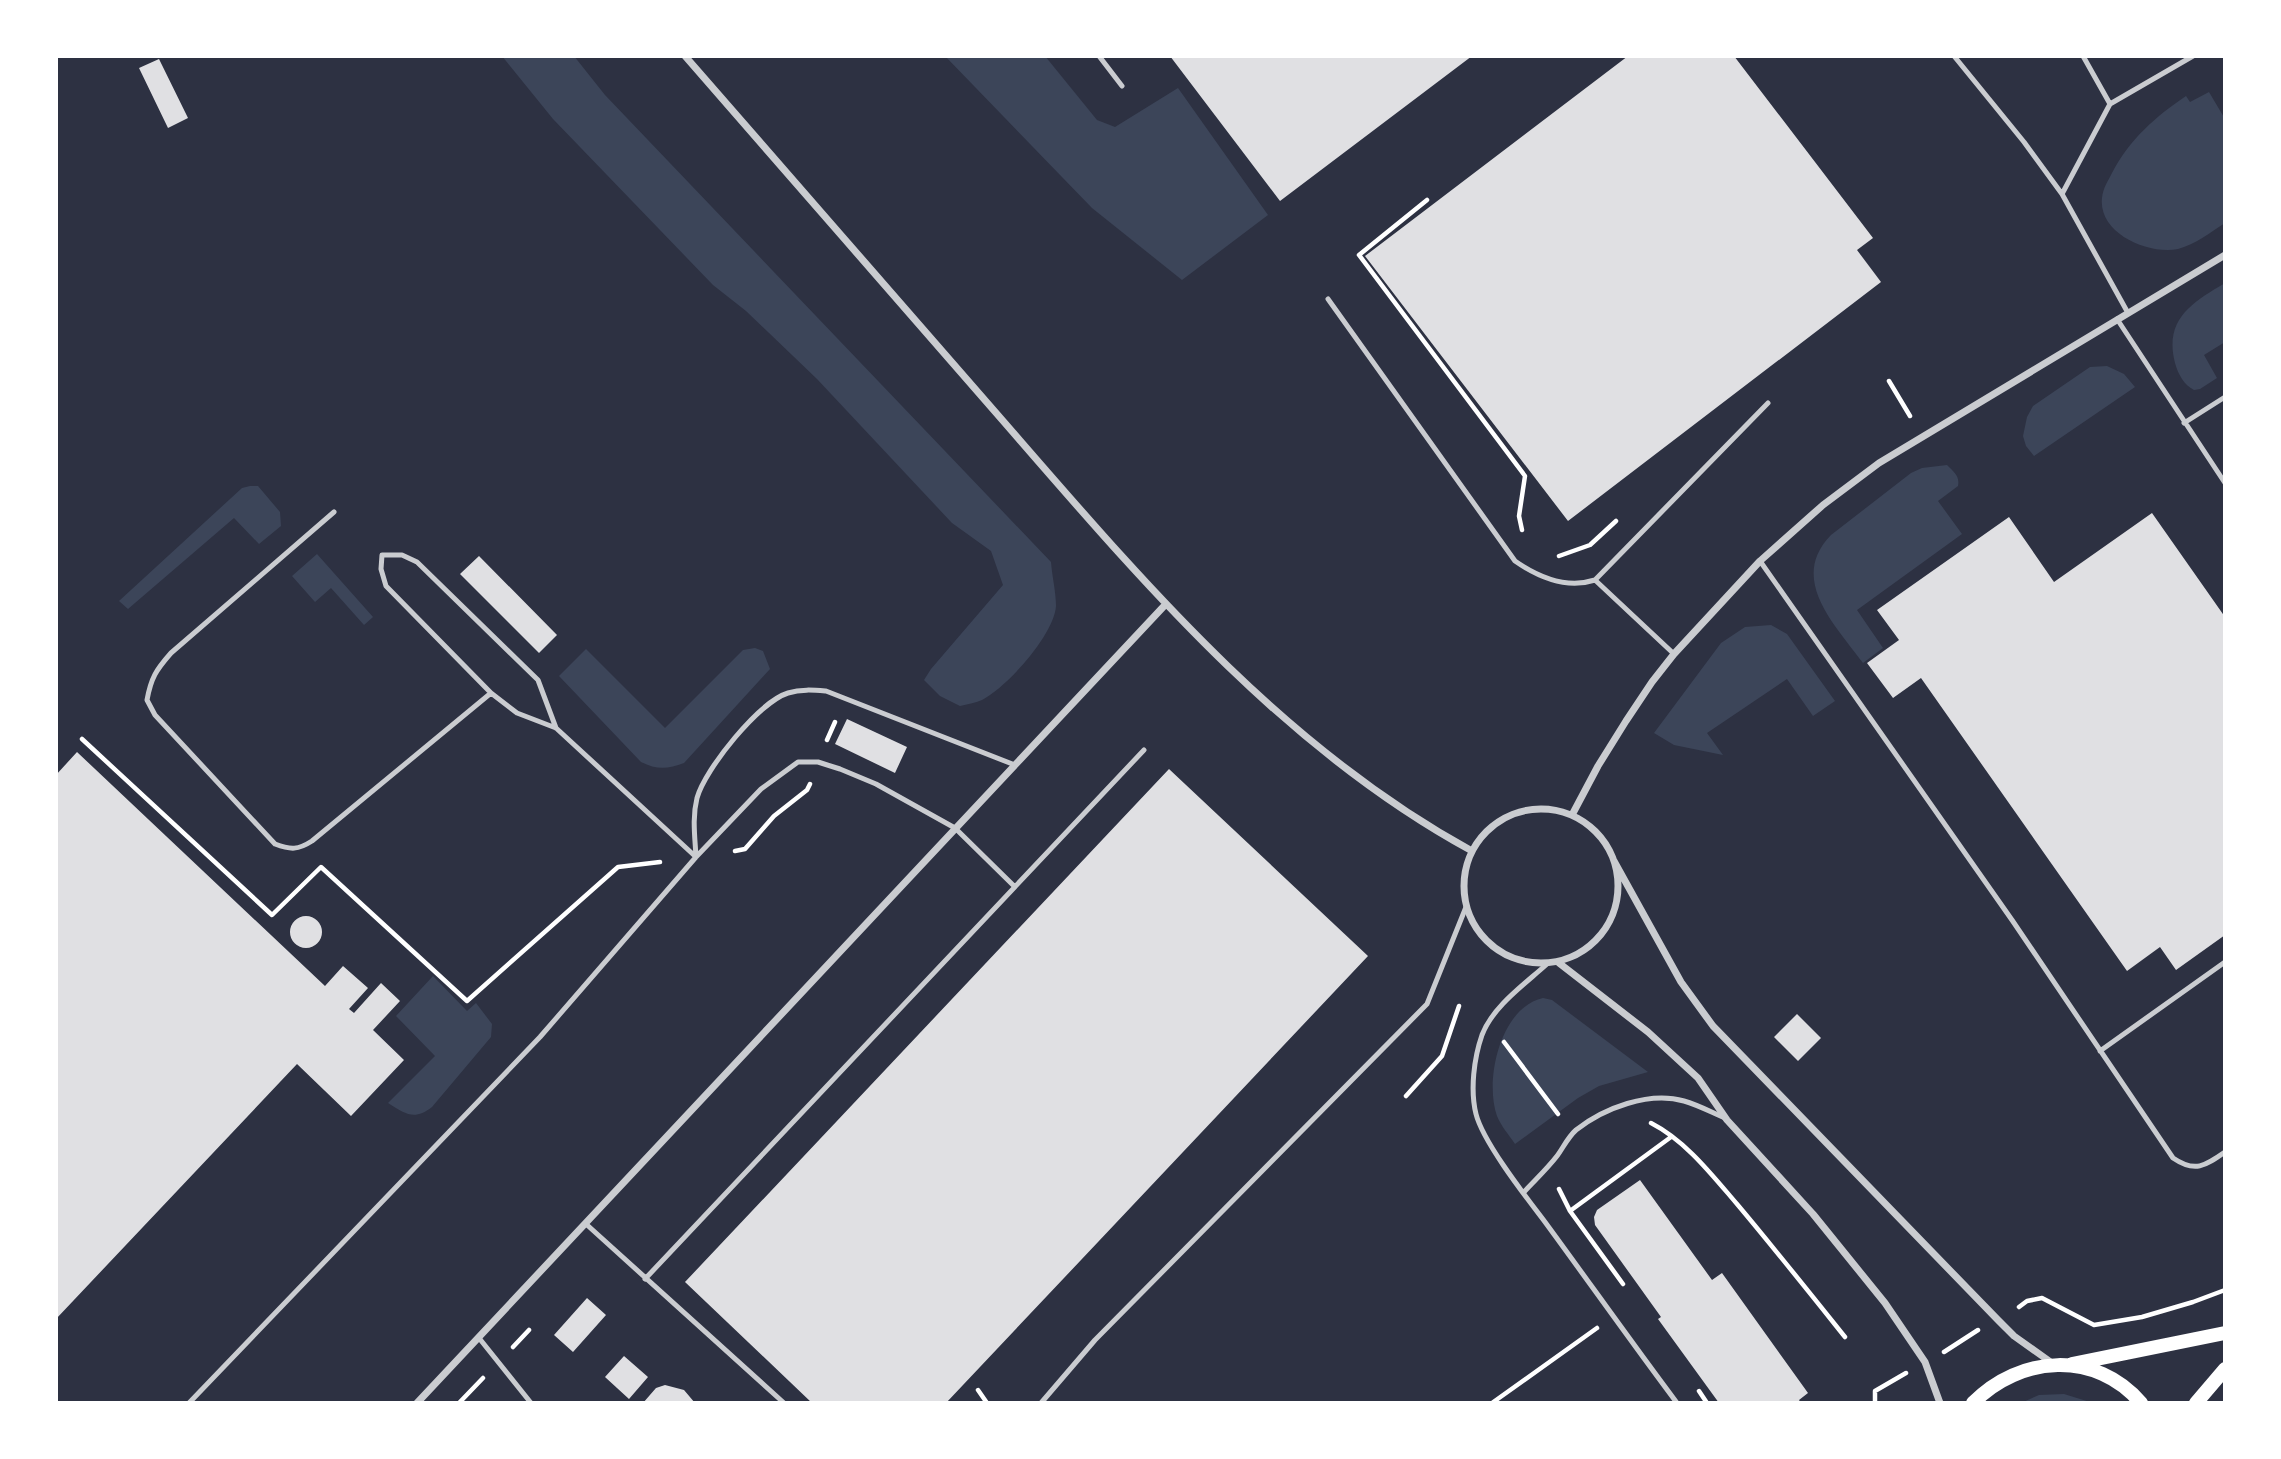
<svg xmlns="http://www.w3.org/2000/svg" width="2281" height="1459" font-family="'PT Sans',sans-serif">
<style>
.green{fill:#3c4559}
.building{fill:#e0e0e3}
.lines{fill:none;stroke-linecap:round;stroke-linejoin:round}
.path{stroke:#fff;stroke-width:4.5}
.service{stroke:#caccd0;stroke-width:5}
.minor{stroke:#caccd0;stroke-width:7}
.secondary{stroke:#fff;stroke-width:14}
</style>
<rect width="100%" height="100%" fill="#2d3142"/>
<!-- green -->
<path class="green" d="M502 56H574L605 95 1051 562C1052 576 1056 592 1056 606 1054 635 1007 687 982 700 975 703 967 704 960 706L940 696 924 680 931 669 1003 585 991 551 952 523 817 379 746 311 713 285 553 119Z
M945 56H1045L1097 120 1115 127 1178 88 1268 215 1182 280 1092 208Z
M2209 92 2225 119V223C2211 232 2194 245 2178 249 2148 255 2098 233 2102 198 2103 188 2108 181 2112 173 2130 139 2155 117 2186 96L2190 102Z
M2225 283V342L2204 355 2217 378 2200 389 2194 390C2184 385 2178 374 2175 363 2164 320 2191 303 2225 283Z
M2107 366 2124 374 2135 387 2034 456 2026 446 2023 436 2027 417 2033 406 2090 367Z
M1947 465C1954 472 1960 476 1958 486L1938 501 1962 534 1857 610 1883 648 1863 663C1835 625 1788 579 1831 535L1911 473 1922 468Z
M250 486H258L280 512 281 526 259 544 234 518 128 609 119 601 242 488Z
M317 554 373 617 364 625 331 588 315 602 292 576Z
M1771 625 1787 634 1835 701 1813 716 1787 679 1707 733 1723 755 1674 745 1654 733 1721 643 1745 627Z
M755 648 763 651 770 669 684 763C668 769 657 770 641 762L559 676 586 649 665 728 743 650Z
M433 976 467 1011 476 1003 492 1024 491 1037 432 1107C414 1121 406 1114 388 1103L435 1056 396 1016Z
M1543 998 1552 1000 1648 1072 1599 1086 1578 1098 1515 1144C1509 1135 1501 1126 1497 1116 1484 1079 1501 1007 1543 998Z
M2064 1394 2093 1403H2021L2039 1395Z"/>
<!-- building -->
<path class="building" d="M1170 56H1472L1280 201Z
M1628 56H1734L1873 238 1857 250 1881 282 1568 521 1365 256Z
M159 59 188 118 168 128 139 68Z
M2152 513 2225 617V935L2176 970 2160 947 2127 971 1921 678 1893 698 1867 663 1899 640 1877 610 2009 517 2054 582Z
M479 556 557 635 539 653 460 574Z
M847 719 907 747 895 773 835 744Z
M77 752 325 986 343 966 368 988 349 1009 354 1013 381 983 400 1001 373 1030 404 1060 351 1116 297 1064 56 1319V775Z
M1169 769 1368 956 946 1403H812L685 1282Z
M290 932a16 16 0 1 1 32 0a16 16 0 1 1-32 0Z
M1797 1014 1821 1038 1798 1061 1774 1037Z
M1640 1180 1712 1280 1722 1273 1808 1393 1799 1400 1801 1403H1719L1658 1319 1661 1317 1595 1225 1594 1217 1597 1210Z
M587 1298 606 1315 573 1352 554 1335Z
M624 1356 648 1377 629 1399 605 1377Z
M665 1385 684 1390 695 1403H643L656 1388Z"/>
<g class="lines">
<!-- path -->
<path class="path" d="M1427 200 1359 255 1525 476 1519 516 1522 530
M1889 381 1910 416
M1559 556 1590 545 1616 521
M82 739 272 915 321 867 467 1001 618 867 660 862
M827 740 835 722
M735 851 745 849 774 816 807 790 810 784
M1504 1042 1558 1114
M1406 1096 1442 1056 1459 1006
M1651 1123C1686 1141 1712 1175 1737 1204 1774 1248 1809 1292 1845 1337
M1559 1189 1570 1211 1671 1137
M1570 1211 1623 1284
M2019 1307 2027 1301 2042 1298 2094 1325 2142 1317 2193 1302 2225 1290
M513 1347 529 1330
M1944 1352 1978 1330
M978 1390 987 1403
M1699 1391 1707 1403
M459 1403 483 1378
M1492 1403 1597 1328
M1875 1403V1391L1906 1373"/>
<!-- service -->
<path class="service" d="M1099 56 1122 86
M1954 56 2024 142 2062 194
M2083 56 2110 104
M1328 299 1515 561C1538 577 1567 589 1595 580L1674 654
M2128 313 2062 194 2110 104 2193 56
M2117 319 2225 483
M2184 423 2225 397
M334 512 171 653C156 670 151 678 147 700L155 715 275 844C291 850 298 850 312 841L491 693
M1760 561 2012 920 2173 1158C2195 1173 2205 1166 2225 1152
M1595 580 1768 403
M556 728 538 680 417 562 402 555H382L381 569 386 586 491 693 517 713 556 728 696 857
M696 857C695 837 692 818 697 798 705 769 759 702 788 693 801 689 813 690 826 691L1015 765
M1547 964C1525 984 1493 1006 1482 1035 1474 1058 1470 1090 1476 1114 1483 1142 1526 1197 1545 1222 1589 1282 1632 1343 1677 1403
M2100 1051 2225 962
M1524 1192C1535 1180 1547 1169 1557 1156 1563 1148 1568 1137 1576 1130 1604 1108 1649 1091 1684 1101 1698 1105 1711 1112 1725 1118
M586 1224 784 1403
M645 1279 1144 750
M479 1338 531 1403
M189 1403 540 1037 696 857 761 789 798 762H818L840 769 876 784 955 828 1014 886
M1041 1403 1095 1340 1427 1004 1466 907"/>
<!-- minor -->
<path class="minor" d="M685 56C791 178 898 300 1004 422 1143 582 1283 748 1472 851
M1464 886a77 77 0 1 1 154 0a77 77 0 1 1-154 0Z
M1572 815 1598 766 1626 721 1652 682 1674 654 1760 561 1823 505 1879 463 2225 255
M1614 861 1681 982 1713 1026 1998 1320 2014 1336 2052 1363
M1559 963 1648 1032 1698 1078 1727 1120 1813 1214 1885 1303 1925 1362 1940 1403
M417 1403 1165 605"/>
<!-- secondary -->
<path class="secondary" d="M2072 1364 2225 1333
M1973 1403C2020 1355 2096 1350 2141 1403
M2196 1403 2225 1369"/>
</g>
<!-- border -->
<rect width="2281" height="1459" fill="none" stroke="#ffffff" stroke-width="116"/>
</svg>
